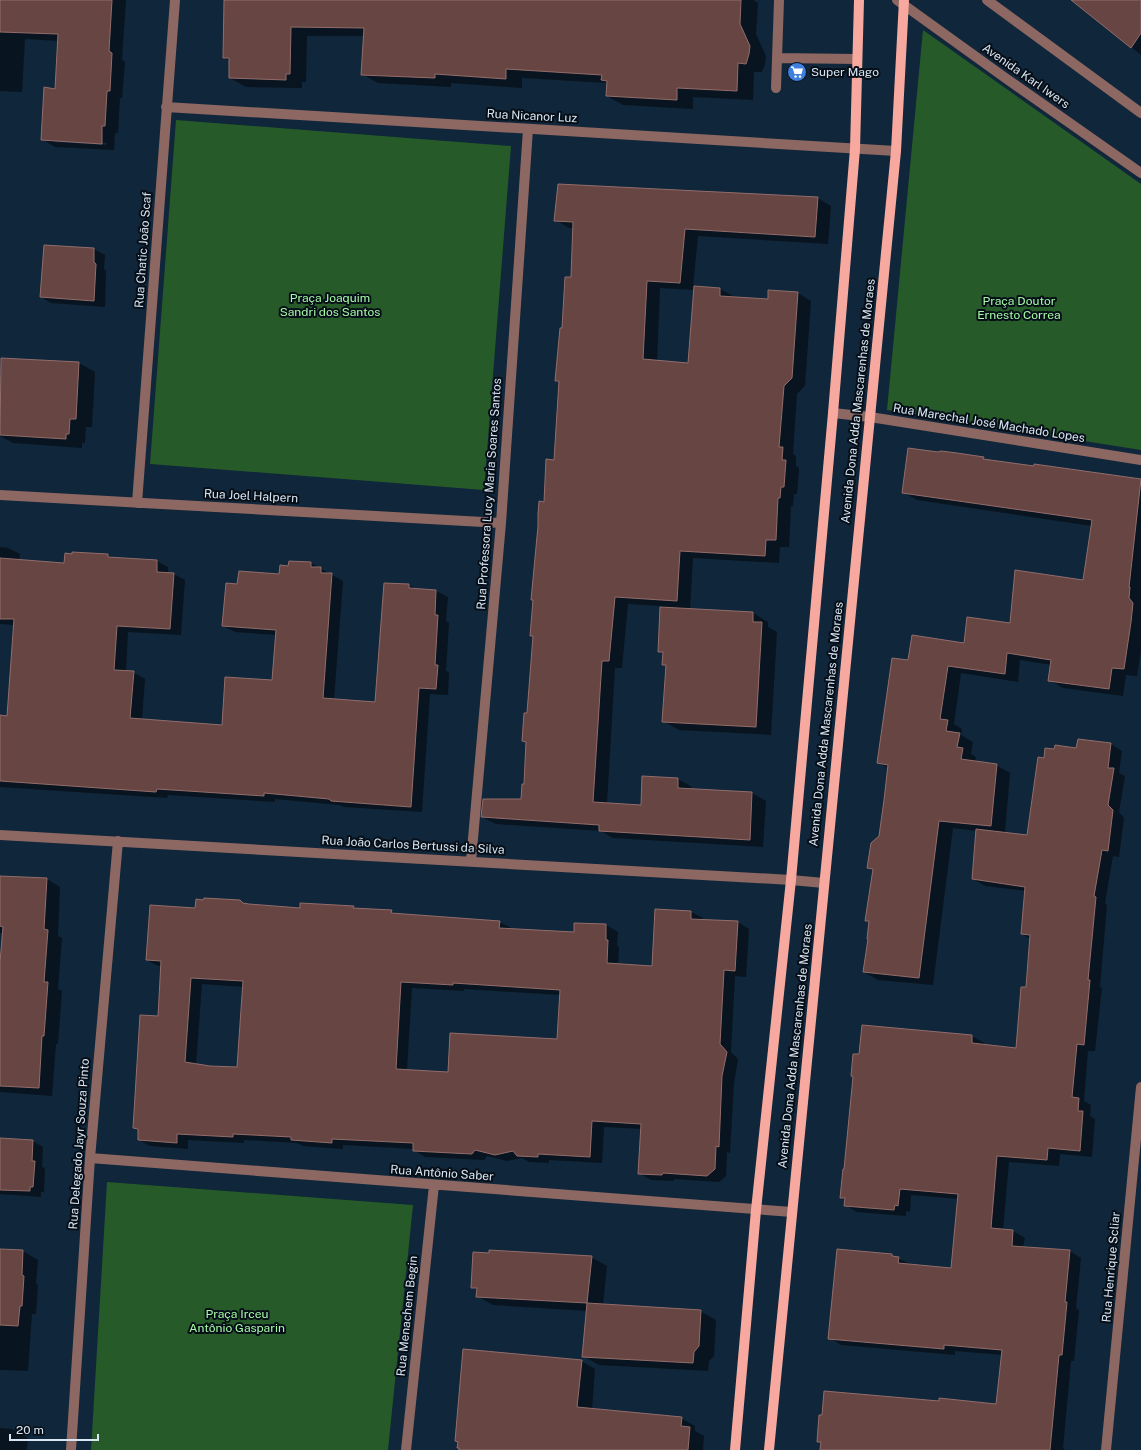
<svg xmlns="http://www.w3.org/2000/svg" width="1141" height="1450" font-family="'Public Sans',sans-serif">
<style>
.green{fill:#265a28}
.shadow{fill:#0007;fill-rule:evenodd}
.building{fill:#674543;stroke:#926d6b;fill-rule:evenodd}
.lines{fill:none;stroke-linecap:round;stroke-linejoin:round}
.minor{stroke:#8d6762;stroke-width:10}
.major{stroke:#f7a99f;stroke-width:10}
.labels{text-anchor:middle;dominant-baseline:central;stroke-width:4;stroke-linejoin:round;paint-order:stroke}
.poi-label{font-size:12px;fill:#d8e6f4;stroke:#060e17;text-anchor:start}
.street-label{font-size:12px;fill:#d8e6f4;stroke:#060e17}
.park-label{font-size:12px;fill:#a6fba6;stroke:#060e17}
</style>
<rect width="100%" height="100%" fill="#10263a"/>
<!-- green -->
<path class="green" d="M923 30 1141 184V450L887 410Z
M176 120 511 146 484 490 150 464Z
M107 1182 413 1205 388 1450H91Z"/>
<!-- shadow -->
<path class="shadow" d="M0 0H126L122 59 125 62 122 98H120L118 133H115L114 150 55 147 42 139 56 90 59 41 25 39 22 92 0 91ZM54 140 107 143 106 145 54 142Z
M226 0H753L758 3 756 34 766 56 765 64 762 72H754L753 100 693 97V109L623 105 607 96 608 83 522 78V88L451 83V87L378 83 362 74 364 36H307L306 82H302V88L246 87 230 78V61L224 58Z
M1080 0H1141V55L1081 7Z
M818 198 831 206 828 244 698 236 693 287 720 289 733 296V298L768 300 798 293 811 301 805 386 797 394 793 454 796 456V466L799 468 797 494H794L793 506H791L789 547H780L779 563 693 558 690 610 753 613 768 622V627L777 632 771 735 679 730 663 721 667 666 663 664 664 654 659 651 661 606 628 604 622 668H615L607 804 642 806 643 777 678 779 692 787 691 790 752 793 766 801 763 847 613 838 601 831 496 824 482 817 522 800 525 785 527 743 523 741 528 714 534 638 531 635 545 503 555 461 560 382 556 380 572 278 574 228H569L556 220ZM660 288 694 290 689 364 657 362Z
M45 246 94 249 105 255 104 269 106 271 105 307 51 303 41 297Z
M2 359 79 363 95 372 92 427H86L85 443H82V448L13 443 0 436V389Z
M983 458 988 460 1035 467V465L1141 480V651L1137 676 1126 675 1123 696 1063 688 1049 680 1052 665 1020 660 1018 682 961 673 954 724 962 729 961 735 973 742 971 754 976 757 975 762 996 765 1010 773 1005 833 1027 836 1045 759 1077 749 1111 744 1122 751 1119 773 1125 776 1119 812 1124 818 1119 857 1113 856 1105 903 1107 905 1100 987 1102 988 1095 1051H1088L1084 1101 1091 1105 1090 1116 1095 1119 1092 1157 1060 1154 1059 1166 1009 1162 1003 1230 1013 1231 1025 1238 1023 1247 1070 1251 1081 1258 1076 1308 1079 1310 1074 1361H1071L1063 1448 1065 1450H821L822 1443 818 1441 940 1402 997 1405 1003 1355 955 1351V1355L841 1345 830 1338 891 1255 910 1264 951 1269 959 1199 911 1195 910 1212 906 1211V1216L857 1212 845 1205 846 1200 841 1197 972 1036 984 1043 983 1045 1017 1049 1026 988 1030 939 1022 934 1026 891 985 886 973 879 977 831 953 828 933 985 878 980 864 972 869 940 870 922 866 920 874 870 868 867 880 836 888 768 878 762 909 661 965 644 1011 624 1084 581 1092 526 917 500 903 492Z
M0 547 8 548 20 554 19 560 65 564 108 555 113 558 157 561 168 567V573L174 574 185 580 181 635 128 632 126 672H133L145 679 142 720 223 726 273 681 276 635 235 632 223 626 238 585 280 575 289 567 290 562 311 563 343 581 334 700 376 703 385 584 409 585 416 589 436 591 448 597 446 621 449 623 446 671 449 672 448 695 430 694 422 812 344 807 339 805 275 799V802L168 795 167 798 0 787V716L8 717 14 625 0 624Z
M0 877 47 879 60 887 58 936 62 938 58 989 62 991 58 1044H56L52 1096 0 1092V976L3 933H0Z
M240 901 246 905 301 909 353 907 357 909 391 911 397 914 500 922 511 928V930L575 933V924L606 925 618 932 617 946 619 947 618 965 653 967 656 910 691 912 703 918V920L738 922 749 929 746 977 735 976 731 1052 738 1059 734 1083 730 1153 727 1152 726 1176 719 1182 674 1179V1181L651 1180 639 1173 642 1129 604 1127 602 1163 549 1160V1163L529 1162 522 1158 507 1161 487 1156 484 1160 425 1157 414 1150V1149L343 1145V1149L303 1146 297 1143 244 1140V1143L188 1140V1149L150 1146 139 1140V1131L134 1128 159 1017 162 966H158L147 960 196 909ZM202 984 244 987 238 1068 196 1065ZM412 988 464 991V989L560 995 558 1040 449 1073 407 1070Z
M0 1139 33 1141 43 1147 42 1167 45 1168 44 1192H41V1197L0 1194Z
M0 1250 23 1251 38 1260 36 1284 38 1285 36 1314H32L28 1371 0 1370Z
M591 1257 607 1266 603 1305 700 1311 716 1320 714 1356 709 1361 708 1371 599 1365 583 1356 587 1311 493 1305 477 1296 478 1290 472 1287Z
M581 1361 595 1369 592 1410 681 1418 695 1426V1431L704 1436 703 1450H460L458 1448 459 1442 456 1441Z
M0 1428 12 1429 28 1438 27 1450H0Z"/>
<!-- building -->
<path class="building" d="M0 0H112L109 51 112 53 110 91H107L105 126H102V144L41 140 44 87 55 89 58 34 0 32Z
M224 0H741L740 24 750 46 749 54 746 64 738 63 737 91 677 88V100L606 96 607 81 601 80 602 75 506 69V79L435 74V78L361 75 364 28 291 27 290 74H286V80L229 78V58H223Z
M1071 0H1141V33L1131 48Z
M558 184 818 197 815 237 685 229 680 283 647 281 643 359 688 363 694 286 720 288V296L768 299V290L798 292 792 378 784 386 779 447H783L782 460H786L784 487H781L780 498H778L776 540H766L765 556 680 551 677 601 615 597 609 661H602L593 802 641 805 642 776 678 778V788L752 792 750 840 599 831V825L481 817 483 799H521L522 784H524L526 742 522 741 524 713H527L533 636H530L533 600H531L538 526V514L539 501 544 502 546 459 554 460 559 381H555L560 328H562L565 277H571L573 222 554 221Z
M44 245 94 248V262L96 264 94 301 40 297Z
M1 358 79 362 76 419H70L69 434H66V439L0 435Z
M908 448 938 452 941 451 957 453 984 457 983 459 1034 466V464L1141 479 1129 587H1130L1129 598 1133 603 1131 622 1124 669 1112 668 1109 689 1048 681 1051 660 1007 653 1005 674 948 666 940 719 948 720 946 731 960 733 957 747 963 748 961 759 997 764 991 826 939 821 919 978 863 972 868 939H867L869 921H865L873 869 867 868 871 843 879 836 884 800 888 765 877 763 892 658 908 660 912 635 964 643 967 617 1010 623 1015 570 1083 580 1092 520 902 493Z
M72 552 108 554V557L157 560V572L174 573 170 629 117 626 114 670 134 671 130 718 222 725 225 677 272 680 276 630 222 626 226 583 237 584 239 571 279 574 280 565 288 566 289 561 311 562V567H321V573H332L323 698 375 702 384 583 409 584V588L436 590 435 615H438L435 665H438L436 689 419 688 411 807 331 801 329 799 264 793V796L157 789 156 792 0 781V715L7 716 14 619H0V558L64 563 65 553 72 554Z
M660 607 753 612V622H762L756 727 662 722 666 665H662L663 652H658Z
M1078 739 1111 743 1108 768H1114L1108 805 1113 810 1108 851 1102 850 1094 896 1096 897 1088 980H1090L1084 1045 1077 1044 1072 1097 1079 1098 1078 1111H1083L1080 1151 1048 1148 1047 1160 997 1156 991 1228 1013 1230 1012 1246 1070 1250 1065 1302H1067L1062 1355H1059L1050 1450H820L821 1442H817L819 1415H822L824 1391 939 1401V1398L996 1404 1002 1350 944 1345V1349L828 1339 837 1249 892 1254V1256L899 1257 898 1263 951 1268 958 1194 900 1189 898 1206 895 1205 894 1210 844 1206 845 1198H840L843 1169H844L853 1077 851 1076 853 1054H859L862 1025 972 1035V1043L1016 1048 1021 987H1026L1030 935 1021 934 1025 887 972 879 976 829 1027 835 1038 757 1044 758 1045 748 1054 749 1055 745 1076 748Z
M0 876 47 878 44 929 48 930 44 982H48L44 1036H42L39 1088 0 1086V962L3 927 0 926Z
M204 898 240 900 243 903 249 904 300 908V903L354 906 353 908 392 910 391 913 500 921 499 928 574 932V923L606 924V940H608L607 963 652 966 655 909 691 911V919L738 921 735 971 724 970 720 1044 727 1052 722 1076 719 1147 716 1146 715 1169 707 1176 663 1173 662 1175 638 1174 641 1124 592 1121 590 1157 538 1154V1157L517 1156 513 1151 495 1155 475 1150 472 1154 413 1151V1143L332 1139V1143L291 1140V1137L233 1134V1137L177 1134V1143L138 1140V1129L133 1128 140 1015 158 1016 161 961 146 960 150 905 195 908 196 899 203 900ZM191 978 243 981 237 1067 210 1066 185 1062ZM401 982 453 985V983L560 990 557 1039 450 1033 448 1072 396 1069Z
M0 1138 33 1140 32 1161H35L33 1187H30V1191L0 1190Z
M0 1249 23 1250 22 1275 24 1276 22 1306H20L18 1326 0 1325Z
M489 1250 592 1256 587 1303 476 1297 477 1288H471L473 1252 489 1253Z
M587 1303 701 1310 699 1346 694 1352 693 1363 582 1357Z
M463 1349 582 1360 577 1407 682 1417 681 1426 690 1427 688 1450H459V1448H457L458 1442 455 1441Z"/>
<g class="lines">
<!-- minor -->
<path class="minor" d="M897 0 1004 77 1141 173
M987 0 1141 113
M777 58 857 59
M776 88 779 0
M166 107 896 151
M833 413 870 417 1141 460
M0 495 501 523
M137 503 175 0
M0 835 791 880 824 883
M471 861 501 523 528 129
M90 1158 792 1212
M71 1450 90 1158 118 841
M406 1450 434 1185
M1106 1450 1141 1087"/>
<!-- major -->
<path class="major" d="M735 1450 756 1210 791 880 833 413 855 149 859 0
M769 1450 896 151 904 0"/>
</g>
<!-- icons -->
<defs>
<symbol id="supermarket-disc" viewBox="-11 -11 22 22"><circle r="9.5" fill="#3f7fe0" stroke="#060e17"/><path d="M-6-5.5h2.5l.6 2H6L4.5 2H-2.5L-4.4-4H-6ZM-1.5 3.2a1.3 1.3 0 1 0 .1 0ZM3 3.2a1.3 1.3 0 1 0 .1 0Z" fill="#fff"/></symbol>
</defs>
<g fill-rule="evenodd">
<use href="#supermarket-disc" x="786" y="61" width="22" height="22"/>
</g>
<g class="labels">
<!-- poi labels -->
<g class="poi-label">
<text x="811" y="72">Super Mago</text>
</g>
<!-- street labels -->
<g class="street-label">
<text transform="translate(1026 76) rotate(35)">Avenida Karl Iwers</text>
<text transform="translate(532 116) rotate(3)">Rua Nicanor Luz</text>
<text transform="translate(143 250) rotate(-86)">Rua Chatic João Scaf</text>
<text transform="translate(858 401) rotate(-84)">Avenida Dona Adda Mascarenhas de Moraes</text>
<text transform="translate(989 423) rotate(9)">Rua Marechal José Machado Lopes</text>
<text transform="translate(489 494) rotate(-86)">Rua Professora Lucy Maria Soares Santos</text>
<text transform="translate(251 496) rotate(3)">Rua Joel Halpern</text>
<text transform="translate(826 724) rotate(-84)">Avenida Dona Adda Mascarenhas de Moraes</text>
<text transform="translate(413 845) rotate(3)">Rua João Carlos Bertussi da Silva</text>
<text transform="translate(795 1046) rotate(-84)">Avenida Dona Adda Mascarenhas de Moraes</text>
<text transform="translate(79 1144) rotate(-86)">Rua Delegado Jayr Souza Pinto</text>
<text transform="translate(442 1173) rotate(4)">Rua Antônio Saber</text>
<text transform="translate(1111 1267) rotate(-85)">Rua Henrique Scliar</text>
<text transform="translate(407 1316) rotate(-84)">Rua Menachem Begin</text>
</g>
<!-- park labels -->
<g class="park-label">
<text x="330" y="298">Praça Joaquim<tspan x="330" dy="14">Sandri dos Santos</tspan></text>
<text x="1019" y="301">Praça Doutor<tspan x="1019" dy="14">Ernesto Correa</tspan></text>
<text x="237" y="1314">Praça Irceu<tspan x="237" dy="14">Antônio Gasparin</tspan></text>
</g>
</g>
<!-- scale -->
<path d="M10 1434v6h88v-6" fill="none" stroke="#d8e6f4" stroke-width="2"/>
<text x="16" y="1434" font-size="12" fill="#d8e6f4" stroke="#060e17" stroke-width="3" paint-order="stroke">20 m</text>
</svg>
